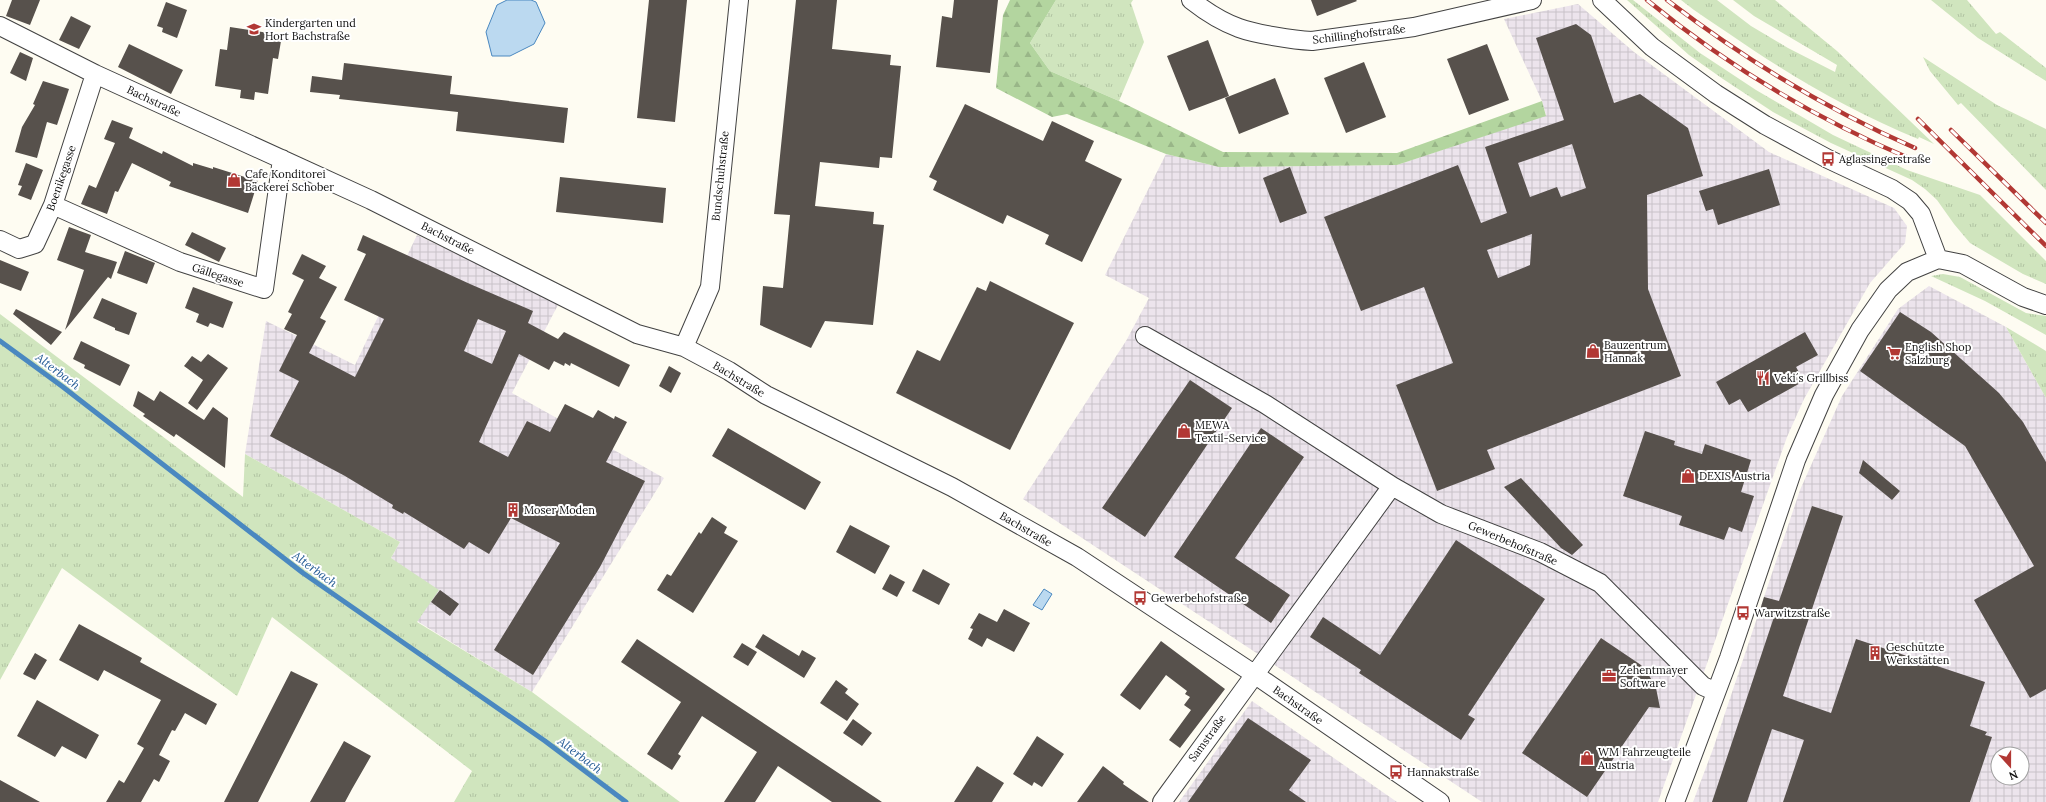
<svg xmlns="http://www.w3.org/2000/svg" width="2046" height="802" font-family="Lora,serif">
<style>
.industrial{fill:url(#industrial-grid);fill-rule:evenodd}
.grass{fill:url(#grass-tufts)}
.forest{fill:url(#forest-firs)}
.water{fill:#bbd9f0;stroke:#4a88c0}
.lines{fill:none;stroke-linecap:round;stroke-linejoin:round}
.stream{stroke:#4a88c0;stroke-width:5}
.building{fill:#57514c;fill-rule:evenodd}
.minor-casing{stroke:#424242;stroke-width:20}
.minor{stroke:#fff;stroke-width:18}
.rail-casing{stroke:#b23834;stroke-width:4.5}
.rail{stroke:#fff;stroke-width:3;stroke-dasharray:9;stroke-linecap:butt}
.labels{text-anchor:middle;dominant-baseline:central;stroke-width:4;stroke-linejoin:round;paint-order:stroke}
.poi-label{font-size:11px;fill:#0f0f0f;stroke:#fff;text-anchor:start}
.street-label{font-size:11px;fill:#0f0f0f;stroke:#fff}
.water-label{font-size:12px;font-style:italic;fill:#245b95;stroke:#fff}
</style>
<defs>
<pattern id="industrial-grid" width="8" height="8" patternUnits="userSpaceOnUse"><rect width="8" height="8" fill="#ece4ec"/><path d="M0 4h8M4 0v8" fill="none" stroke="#c9c2c9"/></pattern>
<pattern id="grass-tufts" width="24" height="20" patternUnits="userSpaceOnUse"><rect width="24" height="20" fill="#d0e5be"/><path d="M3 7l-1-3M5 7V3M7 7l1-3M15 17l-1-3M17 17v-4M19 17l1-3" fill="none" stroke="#b1c3a2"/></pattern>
<pattern id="forest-firs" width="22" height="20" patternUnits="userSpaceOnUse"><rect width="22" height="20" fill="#b3d59f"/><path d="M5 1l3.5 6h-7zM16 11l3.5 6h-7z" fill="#99b688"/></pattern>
</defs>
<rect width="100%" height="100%" fill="#fefcf2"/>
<!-- industrial -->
<path class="industrial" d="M1578 4 1634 52 1769 152 1894 208 1907 226 1905 243 1870 283 1804 399 1787 437 1658 802H1482L1023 499 1126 341 1149 298 1105 275 1166 154 1219 167 1397 165 1546 115 1542 101 1504 19Z
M417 235 559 303 512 393 664 478 532 692 417 621 391 558 400 542 245 454 266 321 355 365Z
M1929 286 2006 327 2046 398V802H1693L1713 749 1800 490 1842 396 1898 309ZM1998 754H2022V778H1998Z
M1252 701 1397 802H1179Z"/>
<!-- grass -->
<path class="grass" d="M1056 0H1133L1131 3 1144 42 1119 101 1050 71 1030 43Z
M1627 0H1633L1700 53 1756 90 1833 135 1907 170 1980 195 2046 261V284L2023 274 1970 243 1954 224 1937 200 1925 189 1912 180 1831 143 1773 112 1723 79 1689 55Z
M1681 0H1717L1751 26 1788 48 1835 72 1837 65 1754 16 1733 0H1775L1837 51 1934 144 1919 137 1918 139C1852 112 1790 76 1731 35 1715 24 1697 13 1681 0Z
M1931 0H1967L1996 34 2000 32 2046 68V81L1978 38Z
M1923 57 1997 105 2046 129V190L1961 103 1958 105 1930 71Z
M1943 274 1960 277 2026 313 2046 316V335L1985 301 1931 276Z
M0 314 243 497 245 454 400 542 391 558 439 590 417 622 532 692 680 802H454L472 771 272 617 237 696 62 568 0 680Z
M2006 327 2046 351V398Z"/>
<!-- forest -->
<path class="forest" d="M1010 0H1056L1030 43 1050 71 1119 101 1223 152 1397 153 1542 101 1546 116 1397 165 1219 167 1166 154 1067 114 1052 117 996 88 1003 15Z"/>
<!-- water -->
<path class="water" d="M507 0H531L536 2 545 23 534 44 510 56H492L486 32 497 5Z
M1044 589 1052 594 1042 610 1033 605Z"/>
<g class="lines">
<!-- stream -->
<path class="stream" d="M0 341 63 387 303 573 545 741 626 802"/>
</g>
<!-- building -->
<path class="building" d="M12 0H40L30 25 6 16Z
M649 0H687L675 122 637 118Z
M796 0H837L832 49 891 55 890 65 901 66 892 158 880 157 879 168 820 162 815 206 874 212 873 224 884 225 873 325 825 321 811 348 760 325 763 286 783 288 790 215 774 214Z
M954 0H998L990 73 936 67 942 16 952 18Z
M1311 0H1356L1357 1 1317 16Z
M166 2 187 10 177 38 162 32 163 28 157 26Z
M71 16 91 26 79 49 59 40Z
M1576 24 1591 35 1614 103 1640 94 1688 128 1703 176 1647 195 1648 289 1681 376 1487 450 1495 469 1437 491 1396 385 1453 363 1424 287 1361 311 1324 217 1458 165 1481 223 1507 213 1485 147 1564 120 1536 38ZM1572 144 1586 188 1561 197 1557 187 1530 197 1518 163ZM1532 234 1530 265 1498 278 1487 250Z
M230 27 282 35 278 59 273 58 268 94 255 92 254 100 240 98 241 90 215 86 220 49 227 50Z
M1208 40 1229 96 1189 111 1167 56Z
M129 44 183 70 171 94 118 67Z
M1487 44 1509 100 1469 115 1447 59Z
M20 52 33 58 26 81 10 73Z
M1364 62 1386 117 1346 133 1324 78Z
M344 63 452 76 450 94 568 108 564 143 456 131 458 112 339 99 340 95 310 92 312 76 342 80Z
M1275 78 1289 114 1239 134 1225 98Z
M43 81 69 89 57 125 47 122 37 158 15 152 22 127 35 105 33 104Z
M965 104 1043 141 1052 121 1094 141 1085 161 1122 179 1082 262 1045 244 1049 235 1007 215 1003 224 933 190 937 181 929 177Z
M112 120 133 128 129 138 162 154 163 151 193 166V163L213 169V167L258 181 248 213 169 186 171 182 132 163 118 192 115 191 107 214 81 204 89 185 96 188 115 143 104 139Z
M26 163 43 170 31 200 18 195 22 186 18 185Z
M1290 167 1307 213 1280 223 1263 178Z
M1769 169 1780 205 1718 225 1713 209 1706 211 1699 191Z
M560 177 666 188 663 223 556 212Z
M69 227 91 235 85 252 117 262 111 279 108 277 65 330 84 270 57 260Z
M192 232 226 248 219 262 185 245Z
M363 235 470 284 533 311 528 323 558 339 564 332 630 365 619 387 571 363 570 366 565 363 564 366 554 361 549 370 519 354 479 442 508 457 527 421 550 432 565 404 593 418 598 410 614 419 615 416 627 422 606 462 645 481 600 567 533 675 494 650 560 543 511 518 489 554 469 542 464 549 404 512 403 514 392 508 393 505 345 476 270 436 299 381 279 371 297 335 284 329 292 314 288 312 304 280 292 274 302 254 326 266 319 278 337 287 320 318 326 321 309 353 355 377 384 319 344 300 366 254 357 250ZM478 319 506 331 492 364 464 351Z
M125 251 155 263 147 284 117 273Z
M0 260 29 272 21 291 0 283Z
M990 281 1074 323 1010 450 896 393 917 350 940 361 977 287 986 291Z
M193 287 233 302 223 328 210 323 208 327 196 322 199 314 185 308Z
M102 298 137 313 129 335 115 330V328L93 318Z
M16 309 62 332 51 345 13 314Z
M1900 312 1931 332 1999 393 2023 422 2046 462V689L2030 698 1974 600 2034 566 1965 446 1860 371Z
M1805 332 1818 355 1796 367 1804 381 1748 412 1740 399 1729 405 1716 382Z
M81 341 130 365 120 386 84 368 85 365 73 359Z
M208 354 228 368 197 410 188 403 203 380 184 366 192 356 201 362Z
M669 366 681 373 671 393 659 386Z
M1190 380 1232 408 1145 537 1102 508Z
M138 391 154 401 160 391 204 420 213 407 228 418 225 468 176 434 174 437 143 416 145 414 133 406Z
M728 428 821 482 805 510 712 456Z
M1261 428 1304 457 1235 558 1290 595 1271 623 1174 557Z
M1645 431 1675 441 1674 445 1702 454 1705 444 1751 460 1741 492 1754 496 1742 532 1729 527 1724 540 1679 525 1682 516 1623 496Z
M1863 460 1900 491 1892 500 1859 473Z
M1521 478 1583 545 1572 555 1561 548 1504 487Z
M1812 506 1843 516 1783 696 1831 713 1856 639 1985 682 1970 726 1987 732 1985 735 1992 737 1970 802H1783L1804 740 1772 729 1747 802H1712L1775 614 1760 610 1764 597 1779 601Z
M712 517 727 527 724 533 738 541 693 613 657 590 667 574 671 576 699 532 701 534Z
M850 525 890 546 875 574 836 552Z
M1456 540 1545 599 1468 715 1475 719 1461 740 1359 673 1361 670 1310 637 1323 617 1380 655Z
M923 569 950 584 939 605 912 591Z
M890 574 905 582 897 597 882 589Z
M440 590 459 604 450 616 431 602Z
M1004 609 1030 623 1014 652 987 638 982 647 968 639 973 629 970 628 979 613 997 622Z
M79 624 142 658 140 662 217 704 206 725 185 713 175 731 172 730 159 755 170 761 159 782 154 779 141 802H106L119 780 124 783 144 748 137 744 161 700 104 670 98 681 59 660Z
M763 634 799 656 802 650 816 658 804 678 755 647Z
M1601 638 1641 665 1650 677 1656 688 1660 708 1649 707 1587 797 1522 753Z
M637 639 724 697 882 802H832L778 766 755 802H724L757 752 702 716 678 754 681 756 672 770 647 754 681 702 621 662Z
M1161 641 1225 689 1180 748 1169 740 1191 710 1184 705 1190 697 1185 694 1187 691 1166 675 1140 710 1120 695Z
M742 643 757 652 748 666 733 657Z
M35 653 47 660 35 680 23 674Z
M291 671 318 684 258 802H224Z
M836 680 848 689 845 693 859 704 847 721 820 703Z
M37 700 99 735 86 759 62 746 55 757 17 736Z
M1248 718 1311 760 1289 790 1306 802H1188Z
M853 719 872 733 862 746 843 733Z
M1037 736 1064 754 1042 787 1034 782 1032 786 1013 774Z
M344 741 371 756 352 789 345 802H310Z
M977 766 1004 783 992 802H954Z
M1103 766 1124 782 1123 784 1149 802H1077Z
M0 780 40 802H0Z"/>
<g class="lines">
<defs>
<path id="minor" d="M1191 0C1205 11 1222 22 1239 28 1255 34 1294 40 1312 41L1414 27 1532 0
M1602 0 1652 47 1716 94 1765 125 1828 159 1892 189 1910 201 1921 214 1938 259
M0 26 95 74 371 200 637 334 684 347 729 371 766 395 952 487 1077 557 1254 674 1440 802
M53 205 180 262 264 289 282 159
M0 240 19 249 35 244 53 205 95 74
M1938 259 1963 264 2023 297 2046 305
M1145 336 1265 404 1392 486
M684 347 710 287 739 0
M1162 802 1392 486 1441 514 1540 552 1600 583 1703 686 1716 692
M1675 802 1729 658 1796 460 1824 395 1860 330 1888 290 1907 272 1938 259"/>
</defs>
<!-- minor casing -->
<use href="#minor" class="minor-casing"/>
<!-- minor -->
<use href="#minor" class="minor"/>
<defs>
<path id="rail" d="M1647 0C1726 65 1816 119 1911 159
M1667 0C1744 59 1826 109 1915 148
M1918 119 2046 246
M1951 130 2046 223"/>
</defs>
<!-- rail casing -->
<use href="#rail" class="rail-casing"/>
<!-- rail -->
<use href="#rail" class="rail"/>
</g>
<!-- icons -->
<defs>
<symbol id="school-bare" viewBox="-9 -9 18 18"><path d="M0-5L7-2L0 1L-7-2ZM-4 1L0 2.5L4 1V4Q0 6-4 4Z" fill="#b23834" stroke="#fff" stroke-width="2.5" paint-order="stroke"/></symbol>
<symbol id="bus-bare" viewBox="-9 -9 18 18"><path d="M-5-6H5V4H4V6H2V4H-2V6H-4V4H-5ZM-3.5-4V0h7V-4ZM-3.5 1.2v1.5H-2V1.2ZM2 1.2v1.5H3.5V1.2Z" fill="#b23834" stroke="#fff" stroke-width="2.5" paint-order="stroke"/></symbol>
<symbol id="shop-bare" viewBox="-9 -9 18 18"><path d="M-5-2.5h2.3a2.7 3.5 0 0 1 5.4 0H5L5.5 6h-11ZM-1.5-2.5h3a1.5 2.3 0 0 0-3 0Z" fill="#b23834" stroke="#fff" stroke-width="2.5" paint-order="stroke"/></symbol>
<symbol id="supermarket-bare" viewBox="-9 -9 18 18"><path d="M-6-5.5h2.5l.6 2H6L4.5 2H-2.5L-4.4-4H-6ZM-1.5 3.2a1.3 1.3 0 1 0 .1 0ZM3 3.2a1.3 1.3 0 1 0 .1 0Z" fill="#b23834" stroke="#fff" stroke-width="2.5" paint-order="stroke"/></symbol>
<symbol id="restaurant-bare" viewBox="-9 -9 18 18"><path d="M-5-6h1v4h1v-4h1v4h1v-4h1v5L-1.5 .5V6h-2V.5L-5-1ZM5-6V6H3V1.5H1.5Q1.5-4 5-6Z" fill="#b23834" stroke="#fff" stroke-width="2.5" paint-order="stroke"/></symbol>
<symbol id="building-bare" viewBox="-9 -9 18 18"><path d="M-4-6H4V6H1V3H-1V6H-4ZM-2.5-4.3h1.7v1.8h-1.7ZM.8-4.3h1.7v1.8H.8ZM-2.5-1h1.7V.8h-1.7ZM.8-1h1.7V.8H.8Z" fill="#b23834" stroke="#fff" stroke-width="2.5" paint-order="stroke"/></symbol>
<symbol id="office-bare" viewBox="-9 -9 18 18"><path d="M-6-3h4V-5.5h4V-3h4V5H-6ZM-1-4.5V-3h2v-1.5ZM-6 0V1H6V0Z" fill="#b23834" stroke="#fff" stroke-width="2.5" paint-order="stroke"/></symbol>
</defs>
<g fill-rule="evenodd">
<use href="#school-bare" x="244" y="19" width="20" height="20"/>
<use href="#bus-bare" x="1818" y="149" width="20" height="20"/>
<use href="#shop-bare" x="224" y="170" width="20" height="20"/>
<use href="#shop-bare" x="1583" y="341" width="20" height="20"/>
<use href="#supermarket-bare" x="1884" y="343" width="20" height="20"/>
<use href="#restaurant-bare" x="1753" y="368" width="20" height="20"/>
<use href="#shop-bare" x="1174" y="421" width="20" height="20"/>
<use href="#shop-bare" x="1678" y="466" width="20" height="20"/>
<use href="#building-bare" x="503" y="500" width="20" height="20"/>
<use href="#bus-bare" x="1130" y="588" width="20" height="20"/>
<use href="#bus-bare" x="1733" y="603" width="20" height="20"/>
<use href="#building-bare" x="1865" y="643" width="20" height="20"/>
<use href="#office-bare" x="1599" y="666" width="20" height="20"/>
<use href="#shop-bare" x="1577" y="748" width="20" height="20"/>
<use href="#bus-bare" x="1386" y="762" width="20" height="20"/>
</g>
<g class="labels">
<!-- poi labels -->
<g class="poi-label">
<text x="265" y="23">Kindergarten und<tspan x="265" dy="13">Hort Bachstraße</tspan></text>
<text x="1839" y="159">Aglassingerstraße</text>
<text x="245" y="174">Cafe Konditorei<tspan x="245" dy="13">Bäckerei Schober</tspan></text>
<text x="1604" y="345">Bauzentrum<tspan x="1604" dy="13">Hannak</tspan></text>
<text x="1905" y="347">English Shop<tspan x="1905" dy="13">Salzburg</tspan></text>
<text x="1774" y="378">Veki´s Grillbiss</text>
<text x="1195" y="425">MEWA<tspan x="1195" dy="13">Textil-Service</tspan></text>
<text x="1699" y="476">DEXIS Austria</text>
<text x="524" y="510">Moser Moden</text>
<text x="1151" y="598">Gewerbehofstraße</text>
<text x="1754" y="613">Warwitzstraße</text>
<text x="1886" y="647">Geschützte<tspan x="1886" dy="13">Werkstätten</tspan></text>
<text x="1620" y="670">Zehentmayer<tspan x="1620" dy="13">Software</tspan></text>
<text x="1598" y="752">WM Fahrzeugteile<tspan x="1598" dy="13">Austria</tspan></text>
<text x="1407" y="772">Hannakstraße</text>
</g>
<!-- street labels -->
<g class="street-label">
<text transform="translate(1359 34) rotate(-7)">Schillinghofstraße</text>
<text transform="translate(154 101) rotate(25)">Bachstraße</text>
<text transform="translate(720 176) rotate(-84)">Bundschuhstraße</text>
<text transform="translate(61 178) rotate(-71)">Boenikegasse</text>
<text transform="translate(448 238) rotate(27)">Bachstraße</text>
<text transform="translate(218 275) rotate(18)">Gällegasse</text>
<text transform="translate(739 379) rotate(31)">Bachstraße</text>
<text transform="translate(1026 529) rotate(30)">Bachstraße</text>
<text transform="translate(1513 543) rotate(23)">Gewerbehofstraße</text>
<text transform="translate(1298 705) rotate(35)">Bachstraße</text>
<text transform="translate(1207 738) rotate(-54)">Samstraße</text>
</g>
<!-- water labels -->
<g class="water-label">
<text transform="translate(58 371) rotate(37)">Alterbach</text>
<text transform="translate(315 569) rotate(36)">Alterbach</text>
<text transform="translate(580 755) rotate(37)">Alterbach</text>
</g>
</g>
<!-- north arrow -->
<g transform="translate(2010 766) rotate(159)"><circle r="19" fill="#ffffff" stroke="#9f9f9f"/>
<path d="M0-3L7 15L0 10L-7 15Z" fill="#b23834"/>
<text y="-6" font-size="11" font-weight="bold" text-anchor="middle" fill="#0f0f0f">N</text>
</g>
</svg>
